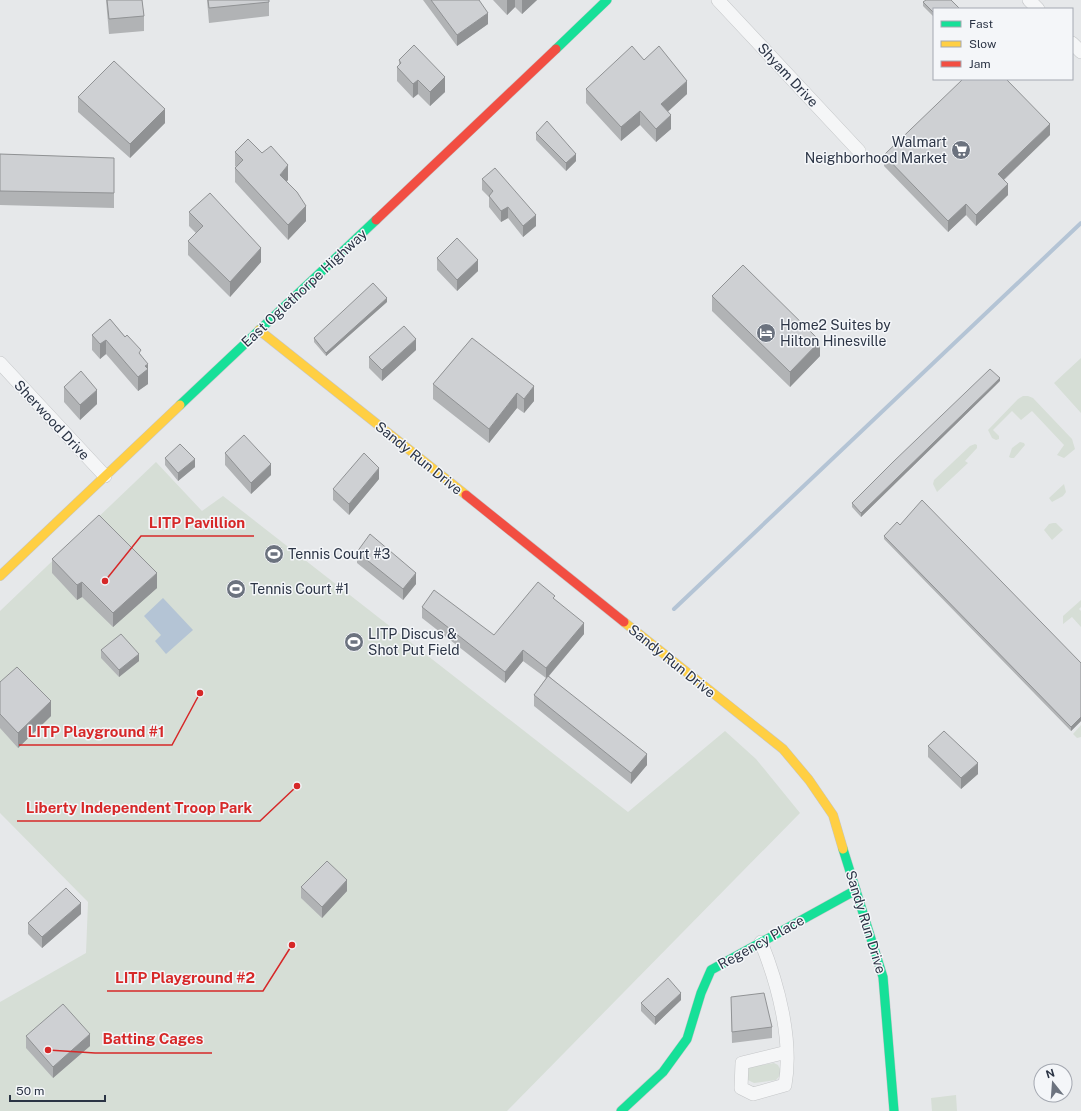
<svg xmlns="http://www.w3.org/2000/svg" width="1081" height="1111" font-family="'Public Sans',sans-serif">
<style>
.green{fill:#d6ded6}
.water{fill:#b4c4d5}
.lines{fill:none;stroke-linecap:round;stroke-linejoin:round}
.stream{stroke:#b4c4d5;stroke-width:4}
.street-casing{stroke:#c4c6c8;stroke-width:14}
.fast-casing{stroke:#c4c6c8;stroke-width:10}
.slow-casing{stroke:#c4c6c8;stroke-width:10}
.jam-casing{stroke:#c4c6c8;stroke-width:10}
.street{stroke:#f5f6f7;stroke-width:13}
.fast{stroke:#16e098;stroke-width:9}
.slow{stroke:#ffcf43;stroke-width:9}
.jam{stroke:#f24e42;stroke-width:9}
.wall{fill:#b1b3b5}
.shaded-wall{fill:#909294}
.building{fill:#ced0d3;stroke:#909294}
.labels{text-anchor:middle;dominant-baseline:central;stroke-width:3;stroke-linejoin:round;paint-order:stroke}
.street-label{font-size:14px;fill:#2b3445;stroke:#f4f6f9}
.poi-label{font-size:14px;fill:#2b3445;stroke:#f4f6f9;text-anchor:start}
.leader{fill:none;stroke:#d62828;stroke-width:1.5}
.callout-dot{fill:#d62828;stroke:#f4f6f9;stroke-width:1.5}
.callout-label{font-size:15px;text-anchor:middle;font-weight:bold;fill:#d62828;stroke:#f4f6f9;stroke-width:3;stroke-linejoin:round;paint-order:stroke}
</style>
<rect width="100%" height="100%" fill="#e6e8ea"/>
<!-- green -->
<path class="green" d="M1081 358V413L1054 383Z
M1023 396H1028L1033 398 1072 439 1075 449 1064 458 1057 455 1064 445 1032 411 1021 420 1012 411 993 430 999 436V439L996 440 992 438 988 430 1018 399Z
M1020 442 1024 443 1025 445 1014 458H1011L1009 457 1012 448Z
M975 444 977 445V448L965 461 968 463 937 492 933 484 934 480 970 446Z
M156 462 202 511 223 496 628 812 725 731 756 759 800 813 507 1111H0V1002L86 953 88 902 0 813V611Z
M1064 484 1066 492 1063 496 1052 502 1049 498Z
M1053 523H1056L1063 530 1052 540 1044 530 1049 524Z
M1081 600V607L1079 609 1081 611V627L1072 617 1063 624V616Z
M1081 725V737L1077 738 1073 734Z
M774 1063 778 1065 782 1073 776 1080 754 1083 748 1080 746 1074 749 1067Z
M956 1095 957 1111H932L931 1098Z"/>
<!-- water -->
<path class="water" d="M163 598 193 630 166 654 155 641 161 635 144 616Z"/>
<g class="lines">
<!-- stream -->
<path class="stream" d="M674 609 1081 223"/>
<defs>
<path id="street" d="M718 0 859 151
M1029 0 1038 9
M1072 43 1081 52
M0 363 105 476
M761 942C778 984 793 1040 785 1085L753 1094 741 1088 742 1063 787 1052"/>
<path id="fast" d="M556 49 607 0
M180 405 376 220
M843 849 883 977 894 1111
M621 1111 663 1072 687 1039 701 993 711 970 856 890"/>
<path id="slow" d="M259 330 466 495
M0 576 180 405
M624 622 783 749 809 780 833 815 843 849"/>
<path id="jam" d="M376 220 556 49
M466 495 624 622"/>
</defs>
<!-- street casing -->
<use href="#street" class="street-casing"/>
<!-- fast casing -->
<use href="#fast" class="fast-casing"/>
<!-- slow casing -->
<use href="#slow" class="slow-casing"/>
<!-- jam casing -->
<use href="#jam" class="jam-casing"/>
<!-- street -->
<use href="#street" class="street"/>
<!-- fast -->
<use href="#fast" class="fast"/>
<!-- slow -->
<use href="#slow" class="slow"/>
<!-- jam -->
<use href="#jam" class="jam"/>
</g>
<!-- wall -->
<path class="wall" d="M106 0H142L144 16V31L109 34Z
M207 0H269V16L209 23Z
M423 0H479L488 24 457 46Z
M493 0H537L522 14 515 7 507 15Z
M923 2 934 9V17L923 6Z
M399 60 445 92 430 106 418 94 413 98 397 81V67L399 65Z
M644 60 687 94 667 112 671 129 656 142 640 125 621 141 586 103V89Z
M78 97 165 123 130 158 78 112Z
M536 133 576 161 566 171 536 140Z
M1050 135 1004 180 1008 195 976 226 966 215 948 232 884 166V155Z
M235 152 288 180 286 181 306 221 288 240 235 182V168L236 167 235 166Z
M0 154 114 158V208L0 205Z
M482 179 536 226 523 237 508 218 501 222 489 207V197L482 190Z
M189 212 261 262 230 297 188 255V241L196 233 189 226Z
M437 258 478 271 457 291 437 270Z
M712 296 820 356 790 387 712 311Z
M387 302 326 356 314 342V338Z
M110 319 141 355 148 378V384L138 391 106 354 100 359 92 350V335Z
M472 338 534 401 524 413 517 408 489 443 433 399V384Z
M416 350 382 381 369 368V357Z
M1000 381 861 517 852 507V503Z
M64 387 97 404 80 420 64 402Z
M225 453 271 475 251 494 225 465Z
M165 458 195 467 178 481 165 465Z
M379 479 349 515 333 500V489Z
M900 525 1081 663V721L1071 731 884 539V536Z
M357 552 416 584 403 600 357 563Z
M52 559 157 588 113 627 82 597 77 600 52 573Z
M555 600 584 634 549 676 647 765 631 784 534 706V695L546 678 523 661 505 683 422 618V607L494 635Z
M101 650 139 661 119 677 101 658Z
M0 682 51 716 18 748 0 728Z
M928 746 978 774 961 789 928 757Z
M301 887 347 891 322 918 301 898Z
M81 914 42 948 28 934V923Z
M731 997 772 1027V1038L732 1043Z
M681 1000 655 1025 641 1011V1003Z
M26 1036 90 1046 53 1078 26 1048Z"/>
<!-- shaded-wall -->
<path class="shaded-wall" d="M507 0H515V7L507 15Z
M522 0H537L522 14Z
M488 13V24L457 46V35Z
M445 77V92L430 106V92Z
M418 80V94L413 98V84Z
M687 81V94L661 118V104Z
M165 109V123L130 158V144Z
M640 111V125L621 141V127Z
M671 115V129L656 142V129Z
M1050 124V135L998 185V174Z
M576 154V161L566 171V163Z
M288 165V180L280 189V175Z
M1008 184V195L976 226V215Z
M966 204V215L948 232V221Z
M306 206V221L288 240V225Z
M508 207V218L501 222V211Z
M536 215V226L523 237V226Z
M261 248V262L230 297V282Z
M478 260V271L457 291V280Z
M387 298V302L326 356V353Z
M416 339V350L382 381V370Z
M106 340V354L100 359V344Z
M820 341V356L790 387V372Z
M148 364V384L138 391V377L145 366Z
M1000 378V381L861 517V513Z
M534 386V401L524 413V399Z
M97 390V404L80 420V405Z
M517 393V408L489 443V429Z
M195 459V467L178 481V473Z
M271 464V475L251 494V483Z
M379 468V479L349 515V504Z
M157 573V588L113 627V613Z
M416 573V584L403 600V589Z
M82 582V597L77 600V585Z
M584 623V634L546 679V668Z
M523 650V661L505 683V672Z
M139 654V661L119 677V670Z
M51 701V716L18 748V733Z
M1081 717V721L1071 731V727Z
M647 754V765L631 784V773Z
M978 763V774L961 789V778Z
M347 880V891L322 918V907Z
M81 903V914L42 948V937Z
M681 993V1000L655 1025V1017Z
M90 1034V1046L53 1078V1067Z"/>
<!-- building -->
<path class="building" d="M107 0H142L144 16 109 19Z
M208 0H269V2L209 8Z
M431 0H479L488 13 457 35Z
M926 0H951L960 9H934V13L923 2Z
M414 45 445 77 430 92 418 80 413 84 397 67 401 63 399 60Z
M632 46 644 60 659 46 687 81 661 104 671 115 656 129 640 111 621 127 586 89Z
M114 61 165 109 130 144 78 97Z
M963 79H1006L1050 124 998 174 1008 184 976 215 966 204 948 221 884 155Z
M547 121 576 154 566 163 536 133Z
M248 139 262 153 271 146 288 165 280 175 297 192 306 206 288 225 235 168 243 160 235 152Z
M0 154 114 158V193L0 191Z
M495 168 536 215 523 226 508 207 501 211 489 196 493 191 482 179Z
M210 193 261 248 230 282 188 241 203 226 189 212Z
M457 238 478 260 457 280 437 258Z
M743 265 820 341 790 372 712 296Z
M373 283 387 298 326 353 314 338Z
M110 319 125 337 127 335 141 350 139 353 148 364 145 366 148 369 138 377 106 340 100 344 92 335Z
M404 326 416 339 382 370 369 357Z
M472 338 534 386 524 399 517 393 489 429 433 384Z
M990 369 1000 378 861 513 852 503 893 462Z
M81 371 97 390 80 405 64 387Z
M244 435 271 464 251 483 225 453Z
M180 444 195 459 178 473 165 458Z
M364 453 379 468 349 504 333 489Z
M922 500 1081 663V717L1071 727 884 536 897 522 900 525Z
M99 515 157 573 113 613 82 582 77 585 52 559Z
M370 534 416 573 403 589 357 552Z
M538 582 555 596 553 598 584 623 546 668 523 650 505 672 422 607 434 590 494 635Z
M121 634 139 654 119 670 101 650Z
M17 667 51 701 18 733 0 714V682Z
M548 676 647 754 631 773 534 695Z
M944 731 978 763 961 778 928 746Z
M327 861 347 880 322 907 301 887Z
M66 888 81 903 42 937 28 923Z
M668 978 681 993 655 1017 641 1003Z
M764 993 772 1027 732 1032 731 997Z
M63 1004 90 1034 53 1067 26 1036Z"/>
<!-- icons -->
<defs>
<symbol id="supermarket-disc" viewBox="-11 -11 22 22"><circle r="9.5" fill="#6c737f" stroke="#f4f6f9"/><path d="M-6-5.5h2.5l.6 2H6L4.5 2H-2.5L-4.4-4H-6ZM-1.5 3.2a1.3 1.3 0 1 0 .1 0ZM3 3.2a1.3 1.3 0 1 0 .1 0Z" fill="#fff"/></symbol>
<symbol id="hotel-disc" viewBox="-11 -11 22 22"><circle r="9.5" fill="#6c737f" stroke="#f4f6f9"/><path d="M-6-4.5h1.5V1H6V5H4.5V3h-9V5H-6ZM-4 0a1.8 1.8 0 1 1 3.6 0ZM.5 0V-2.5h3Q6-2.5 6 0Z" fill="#fff"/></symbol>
<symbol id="stadium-disc" viewBox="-11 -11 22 22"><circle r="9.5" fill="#6c737f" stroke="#f4f6f9"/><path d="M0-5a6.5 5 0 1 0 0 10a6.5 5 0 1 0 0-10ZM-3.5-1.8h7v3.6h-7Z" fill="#fff"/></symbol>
</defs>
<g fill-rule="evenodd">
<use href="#supermarket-disc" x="950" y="139" width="22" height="22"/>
<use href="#hotel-disc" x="755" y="322" width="22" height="22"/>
<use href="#stadium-disc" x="263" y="543" width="22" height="22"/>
<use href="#stadium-disc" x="225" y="578" width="22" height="22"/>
<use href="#stadium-disc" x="343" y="631" width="22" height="22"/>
</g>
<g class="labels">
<!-- street labels -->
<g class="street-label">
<text transform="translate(788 75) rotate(47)">Shyam Drive</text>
<text transform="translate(304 288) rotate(-43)">East Oglethorpe Highway</text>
<text transform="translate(52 420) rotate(47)">Sherwood Drive</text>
<text transform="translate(419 458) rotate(39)">Sandy Run Drive</text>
<text transform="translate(672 661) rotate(39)">Sandy Run Drive</text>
<text transform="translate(866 922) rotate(73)">Sandy Run Drive</text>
<text transform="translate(761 942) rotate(-29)">Regency Place</text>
</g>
<!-- poi labels -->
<g class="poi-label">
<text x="947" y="142" text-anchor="end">Walmart<tspan x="947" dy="16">Neighborhood Market</tspan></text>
<text x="780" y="325">Home2 Suites by<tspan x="780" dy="16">Hilton Hinesville</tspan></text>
<text x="288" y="554">Tennis Court #3</text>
<text x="250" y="589">Tennis Court #1</text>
<text x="368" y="634">LITP Discus &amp;<tspan x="368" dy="16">Shot Put Field</tspan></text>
</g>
</g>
<!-- callouts -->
<path class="leader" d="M105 581L141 536H254M200 693L172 745H19M297 786L260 821H17M292 945L263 991H107M48 1050L95 1053H212"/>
<g class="callout-dot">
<circle cx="105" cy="581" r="4"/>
<circle cx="200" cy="693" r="4"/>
<circle cx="297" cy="786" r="4"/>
<circle cx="292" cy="945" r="4"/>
<circle cx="48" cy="1050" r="4"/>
</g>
<g class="callout-label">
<text x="197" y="528">LITP Pavillion</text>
<text x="96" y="737">LITP Playground #1</text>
<text x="139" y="813">Liberty Independent Troop Park</text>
<text x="185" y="983">LITP Playground #2</text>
<text x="153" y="1044">Batting Cages</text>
</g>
<!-- legend -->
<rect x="933" y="8" width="140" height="72" fill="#f4f6f9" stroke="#a4a8b1"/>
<rect x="941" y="21" width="20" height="6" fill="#16e098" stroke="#a4a8b1"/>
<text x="969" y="28" font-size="12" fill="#2b3445">Fast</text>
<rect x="941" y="41" width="20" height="6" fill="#ffcf43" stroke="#a4a8b1"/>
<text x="969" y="48" font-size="12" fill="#2b3445">Slow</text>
<rect x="941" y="61" width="20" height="6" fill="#f24e42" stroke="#a4a8b1"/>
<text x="969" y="68" font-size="12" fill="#2b3445">Jam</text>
<!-- north arrow -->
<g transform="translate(1053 1083) rotate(343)"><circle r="19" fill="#f4f6f9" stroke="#a4a8b1"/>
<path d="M0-3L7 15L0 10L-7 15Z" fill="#6c737f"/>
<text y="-6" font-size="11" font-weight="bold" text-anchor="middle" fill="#2b3445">N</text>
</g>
<!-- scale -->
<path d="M10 1095v6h95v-6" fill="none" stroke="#2b3445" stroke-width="2"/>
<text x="16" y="1095" font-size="12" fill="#2b3445" stroke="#f4f6f9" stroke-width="3" paint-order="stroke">50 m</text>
</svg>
